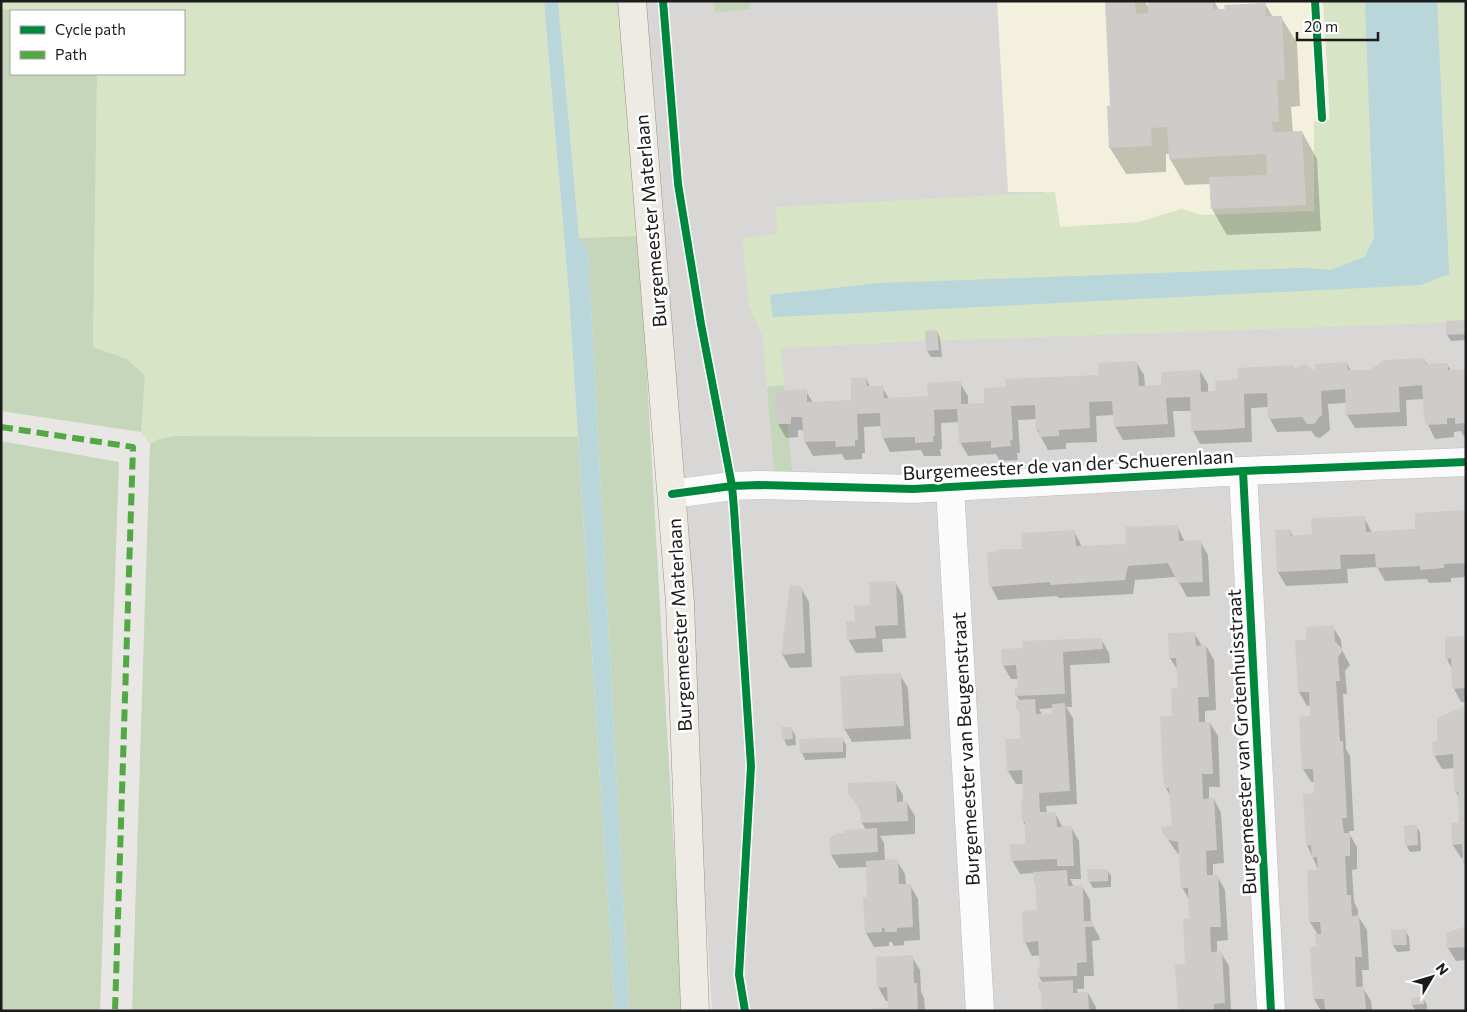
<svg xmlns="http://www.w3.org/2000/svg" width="1467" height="1012" font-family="Commissioner,sans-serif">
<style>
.residential{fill:#d8d7d5}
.education{fill:#f3f1de}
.grass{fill:#d7e4c5}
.forest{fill:#c6d6bb}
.water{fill:#b9d6da}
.shadow{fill:#0003;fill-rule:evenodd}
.building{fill:#cecbc9}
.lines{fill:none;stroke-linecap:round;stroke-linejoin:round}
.minor-casing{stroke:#c0bfbe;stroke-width:29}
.major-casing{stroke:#9d9383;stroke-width:29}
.minor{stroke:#fcfbfb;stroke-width:28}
.major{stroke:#eeeae4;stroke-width:28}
.quiet{stroke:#52a943;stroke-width:6;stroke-dasharray:12 6;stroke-linecap:butt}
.cycleway-casing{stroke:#fff;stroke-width:11}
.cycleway{stroke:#00873e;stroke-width:8}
.labels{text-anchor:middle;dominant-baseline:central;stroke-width:5;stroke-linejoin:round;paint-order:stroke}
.street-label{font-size:19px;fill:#1b1b1b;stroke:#fff}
</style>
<rect width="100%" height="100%" fill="#e9e7e4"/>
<!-- residential -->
<path class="residential" d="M645 1H1466V1011H712L683 522Z"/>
<!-- education -->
<path class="education" d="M997 1H1324L1330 121 1314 211 1048 230 1045 192H1008Z"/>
<!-- grass -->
<path class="grass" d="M1 1H544L570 310 578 437 174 436 159 439 150 444 141 432 145 376 127 359 93 347 97 74H184V11H17L1 9Z
M558 1H619L639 236 579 238Z
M1323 1H1365L1374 239 1365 257 1331 270 1303 268 881 283 770 295 773 317 1421 285 1449 274 1437 1H1466V322L928 341 781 348 784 385 767 387 763 338 749 306 742 238 777 234 776 207 1055 192 1060 227 1139 222 1181 209 1202 215 1314 211V122L1331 119Z"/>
<!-- forest -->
<path class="forest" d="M714 1H750V9L714 13Z
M1 9 17 11H11V74H97L93 347 127 359 145 376 141 432 1 411Z
M639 236 683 1011H629L588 251 579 238Z
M784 385 792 472 774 471 767 387Z
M174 436 578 437 615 1011H132L150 444 159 439Z
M1 441 119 462 100 1011H1Z"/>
<!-- water -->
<path class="water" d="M544 1H558L579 238 588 251 629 1011H615L569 295Z
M1365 1H1437L1449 274 1421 285 773 317 770 295 881 283 1303 268 1331 270 1365 257 1374 238Z"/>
<!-- shadow -->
<path class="shadow" d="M1106 1H1145L1149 8V1H1214L1219 10 1265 4 1273 17H1281L1297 43 1300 106 1291 107 1293 133 1302 132 1317 159 1321 231 1227 235 1212 209 1211 184 1185 185 1170 159V154H1166V172L1126 174 1110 148 1112 107Z
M1466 321V340L1451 341 1447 335Z
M937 331 940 338 942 357H931L927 351 926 332Z
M1424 359 1428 365 1447 364 1451 371H1466V437H1464L1461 431 1454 432V437L1435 439 1425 419 1424 399 1406 400 1407 426 1355 428 1347 415 1346 403 1328 404 1330 430 1320 438 1316 437 1311 431 1277 432 1270 419 1269 407 1251 408 1252 442 1200 444 1193 431 1192 411H1173L1175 437 1123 440 1115 426 1114 415 1096 416 1097 442 1066 443V449L1048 450 1037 430V419L1018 420 1020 453H1017L1018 460 1000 461 996 454 968 456 960 442 959 422 941 423 942 449H940L941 456H924L921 450 890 452 883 438 882 426 864 427 865 453H862V459L845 460 842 454 813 456 805 442 804 430H798V437L786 438 778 424 806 391 813 403 853 401 866 378 870 387H882L889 399 929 397 960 383 968 396V405L985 404 1007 388 1100 376 1136 362 1144 375 1145 387 1162 386 1200 371 1208 384V393L1217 392 1239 381 1295 370 1317 374 1347 363 1351 372 1371 371Z
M1466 512V577L1451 578V582L1429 583 1427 579 1385 581 1377 567 1347 569 1348 583 1286 586 1278 572 1276 531 1290 530 1293 537 1314 536 1364 517 1372 533 1417 531Z
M1177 526 1185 542 1200 541 1208 555 1210 596 1187 597 1176 577 1135 580 1133 594 1059 598 1057 596 998 600 991 586 1023 550 1074 531 1082 547 1127 545Z
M895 582 903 596 906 638 882 639 883 652 856 653 848 639 857 622Z
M801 588 809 602 812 667 790 668 782 654Z
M1333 627 1341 640 1342 650 1350 665 1345 671 1347 694H1343L1346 749 1350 756 1354 831H1349L1350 835 1357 847V869L1352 870 1354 902 1358 910V916L1367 930 1369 970H1362L1363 988 1371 1001 1372 1011H1321L1314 999 1318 935 1310 922 1319 871 1307 845 1316 794 1315 782H1311L1303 769 1311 718V705L1307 706 1299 692 1297 642 1308 641Z
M1194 633 1202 646H1206L1214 660 1216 710 1205 711V723H1210L1218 736 1220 787H1209V800L1214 799 1221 813 1224 863 1213 864V876H1217L1225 890 1228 940 1217 941V953H1221L1229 966 1231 1011H1179L1191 920 1190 901 1182 887 1180 854H1178L1171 844 1162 830 1173 827 1171 797 1166 788 1173 717 1179 689 1178 671 1170 658Z
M1466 637V702H1461L1454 689 1452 669 1447 659Z
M1101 639 1109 653 1110 663 1070 665 1072 707H1066L1073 718 1077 804 1046 806 1047 813H1055L1063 828 1071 827 1079 841 1081 879H1070L1074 887 1082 886 1090 900 1091 922 1099 936 1100 940 1092 941 1094 976H1084V989H1076L1079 994 1088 993 1096 1007V1011H1043V995L1040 990 1039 983H1043L1039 977 1042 970 1041 955 1032 956 1025 942 1038 911 1037 884 1034 880V873L1020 874 1012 860 1027 845 1026 827 1023 821 1024 784H1016L1008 771 1021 740 1020 713 1018 709 1020 701 1017 696 1019 689 1018 679H1011L1003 665ZM1053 708 1054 715 1042 714 1039 709Z
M900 675 908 688 911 739 852 742 844 728Z
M1466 707V868L1464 858H1461L1453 845 1461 824 1459 798 1456 792 1455 768 1442 769 1434 755 1439 742Z
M791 728 795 735 796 745 787 746 784 739Z
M842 738 846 745V758L805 760 802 753 801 740Z
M895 782 903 795V803H907L915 816V834L880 836 884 843 885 861H897L905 874 906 885H910L918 899 920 940 904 941V945L894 946 892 942H889V946L874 947 866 933 865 898H869L867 867 839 868 831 855 866 830 862 823V813L850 794Z
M1416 826 1420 832 1421 851 1410 852 1406 845Z
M1107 870 1111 876V887L1093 888 1089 881Z
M1466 927V960L1456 961 1448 948Z
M1405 930 1409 937 1410 951 1397 952 1393 945V931Z
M912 957 920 970 921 992 924 998 925 1011H874L889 1009V1001H886L878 987Z
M1423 998 1427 1005V1010L1416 1011 1412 1005Z"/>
<!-- building -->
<path class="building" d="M1105 1H1135L1136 14 1148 13V1H1213V9H1225L1224 5 1266 3 1265 16H1282L1285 80 1277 81 1279 122H1272L1273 132 1302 131 1306 205 1211 209 1209 177 1267 175 1266 154 1169 159 1167 127 1151 128 1152 146 1109 148 1107 106H1110Z
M1466 320V334L1446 335V321Z
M937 330 939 350 926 351 925 331Z
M1425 358 1426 364 1448 363V370L1466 369V423L1455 424V418H1447V424L1425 425V419H1424L1422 385 1399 387 1400 412 1346 415 1345 389 1321 391 1322 416H1320L1315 423 1312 424H1307L1302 417 1268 419 1267 393 1244 394 1245 428 1218 430 1191 431 1190 397 1166 398 1168 424 1114 427 1112 401 1089 402 1090 428 1059 430V436L1039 437V430L1036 431 1035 405 1011 406 1013 440H1010L1011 446 991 448V441L959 443 957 409 934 410 935 436H933V442L915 443V437L881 438 880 413 857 414 858 440H855V446L836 447 835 441 804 442 802 417H791V424H777L775 391 807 389V402L851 400V378L866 377 867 386H883L884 398 928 396 927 383 961 381V404L984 403V388L1006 387 1005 379 1099 375 1098 363 1137 361 1139 386 1161 385V372L1200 370 1201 392 1216 391 1215 381 1238 379 1237 368 1293 365 1294 368H1296L1305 364 1316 372 1315 364 1347 362 1348 370H1370L1384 360Z
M1466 510V563L1444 564V568L1420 570V566L1376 568 1375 554 1340 555 1341 569 1277 572 1275 530 1290 529 1291 536 1312 534 1311 518 1365 516 1366 532 1415 529V513Z
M1178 525 1179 541 1201 540 1203 582 1178 583 1168 563 1128 566 1125 580 1050 585V582L989 587 987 553 999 551V549H1022L1021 533 1075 530 1076 546 1126 544 1125 527Z
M896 581 898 625 875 626 876 638 847 640 846 622 855 621 854 606 870 605 869 582Z
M790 585 802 587 805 653 781 655Z
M1334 625 1335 641 1343 650 1338 657 1340 681H1336L1340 741H1343L1347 818H1342L1344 833H1350V856H1345L1347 895H1351L1352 916 1359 915 1362 957H1355L1356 987 1364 986 1366 1009 1352 1011H1325L1324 999H1313L1310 947H1316L1315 934H1321L1320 922H1309L1307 870H1318L1317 857 1312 858 1311 845 1306 846 1303 794 1314 793 1313 769H1302L1299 717 1310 716 1309 692H1298L1295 640H1306V627Z
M1195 632 1196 646 1206 645 1209 697H1198L1199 722H1210L1213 774H1202L1203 799 1214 798 1217 850 1206 851 1207 875H1218L1221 927H1210L1211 952 1222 951 1225 1003 1214 1004V1011H1178L1175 964H1185L1183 919H1189L1188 888H1181L1178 842 1169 840 1162 833 1161 827 1172 826 1169 788H1165L1163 777 1160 716H1172L1171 689 1178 688 1176 658H1169L1168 633Z
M1466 636V688L1452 689 1451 658 1445 659V637Z
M1102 638 1103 649 1063 652 1065 694 1015 696V687H1018L1016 665 1002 666 1001 649 1023 648 1022 641Z
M901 673 904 726 843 729 840 676Z
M1035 699 1036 714 1052 713V704L1065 703 1070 791 1039 793 1040 812H1056L1057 827 1072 826 1074 866H1057V859L1011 861 1010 844H1025V822H1022L1021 800H1023L1022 770 1007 771 1005 739H1020L1019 709H1016V700Z
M1466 706V865H1463L1462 844 1452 845 1451 823H1459L1458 792H1454L1453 754 1433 756 1432 742 1437 741V718Z
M781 727H792L793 739 782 740Z
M843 737V752L800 753 799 739Z
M896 781 897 802 907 801 908 821 861 823 860 809 848 794V783Z
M1404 825H1417L1418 845 1405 846Z
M877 828 878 852 830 855 829 839 837 833H845V830Z
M898 859 899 884H911L913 927 897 928V932H885L884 928H882V932L865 933 863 897H867L866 861Z
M1087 869H1108V881L1088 882Z
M1067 870 1068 886 1083 885 1084 921H1092L1093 927H1085L1087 962 1077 963V976L1038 977 1037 969 1040 968 1038 941 1023 943 1022 911 1037 910 1035 880H1033V872Z
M1466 926V947L1447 948 1446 933Z
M1406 929 1407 945H1392L1391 930Z
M913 955 914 983H917L918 1011H873V1008H888L887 987 877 988 876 957Z
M1073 980V993L1088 992 1089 1011H1042L1041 990H1038V982Z
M1424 997V1004L1411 1005V998Z"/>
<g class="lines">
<defs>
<path id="minor" d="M1243 471 1271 1011
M950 487 980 1011
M672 494 732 486 759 485 913 489 1243 471 1466 462"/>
<path id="major" d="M632 1 680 603 695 1011"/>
</defs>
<!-- minor casing -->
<use href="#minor" class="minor-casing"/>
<!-- major casing -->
<use href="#major" class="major-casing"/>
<!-- minor -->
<use href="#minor" class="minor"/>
<!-- major -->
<use href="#major" class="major"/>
<!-- quiet -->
<path class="quiet" d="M1 427 133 447 115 1011"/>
<defs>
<path id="cycleway" d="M663 1 678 184 701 324 732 486 734 509 751 766 739 975 745 1011
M1315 1 1322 118
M1243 471 1271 1011
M672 494 732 486 759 485 913 489 1243 471 1466 462"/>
</defs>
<!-- cycleway casing -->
<use href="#cycleway" class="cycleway-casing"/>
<!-- cycleway -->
<use href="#cycleway" class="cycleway"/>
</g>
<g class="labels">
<!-- street labels -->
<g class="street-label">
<text transform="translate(650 221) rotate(-95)">Burgemeester Materlaan</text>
<text transform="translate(1068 464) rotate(-3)">Burgemeester de van der Schuerenlaan</text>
<text transform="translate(679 625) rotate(-93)">Burgemeester Materlaan</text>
<text transform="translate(1241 742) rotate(-93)">Burgemeester van Grotenhuisstraat</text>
<text transform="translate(965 749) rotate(-93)">Burgemeester van Beugenstraat</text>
</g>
</g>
<!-- border -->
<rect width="1467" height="1012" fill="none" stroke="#1b1b1b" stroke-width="5"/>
<!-- legend -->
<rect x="10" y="10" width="175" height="65" fill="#ffffff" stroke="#a4a4a4"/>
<rect x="20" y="26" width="25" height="8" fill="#00873e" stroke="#a4a4a4"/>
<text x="55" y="35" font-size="15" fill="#1b1b1b">Cycle path</text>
<rect x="20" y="51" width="25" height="8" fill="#52a943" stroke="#a4a4a4"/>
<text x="55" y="60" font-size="15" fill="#1b1b1b">Path</text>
<!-- north arrow -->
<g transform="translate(1432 977) rotate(52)" stroke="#ffffff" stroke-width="4" paint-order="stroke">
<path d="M0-4L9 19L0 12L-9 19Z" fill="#1b1b1b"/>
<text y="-8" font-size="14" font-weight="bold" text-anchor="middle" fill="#1b1b1b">N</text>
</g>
<!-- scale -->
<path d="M1297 32v8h81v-8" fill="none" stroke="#1b1b1b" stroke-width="2.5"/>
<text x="1304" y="32" font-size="15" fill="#1b1b1b" stroke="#ffffff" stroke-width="4" paint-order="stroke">20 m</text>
</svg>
